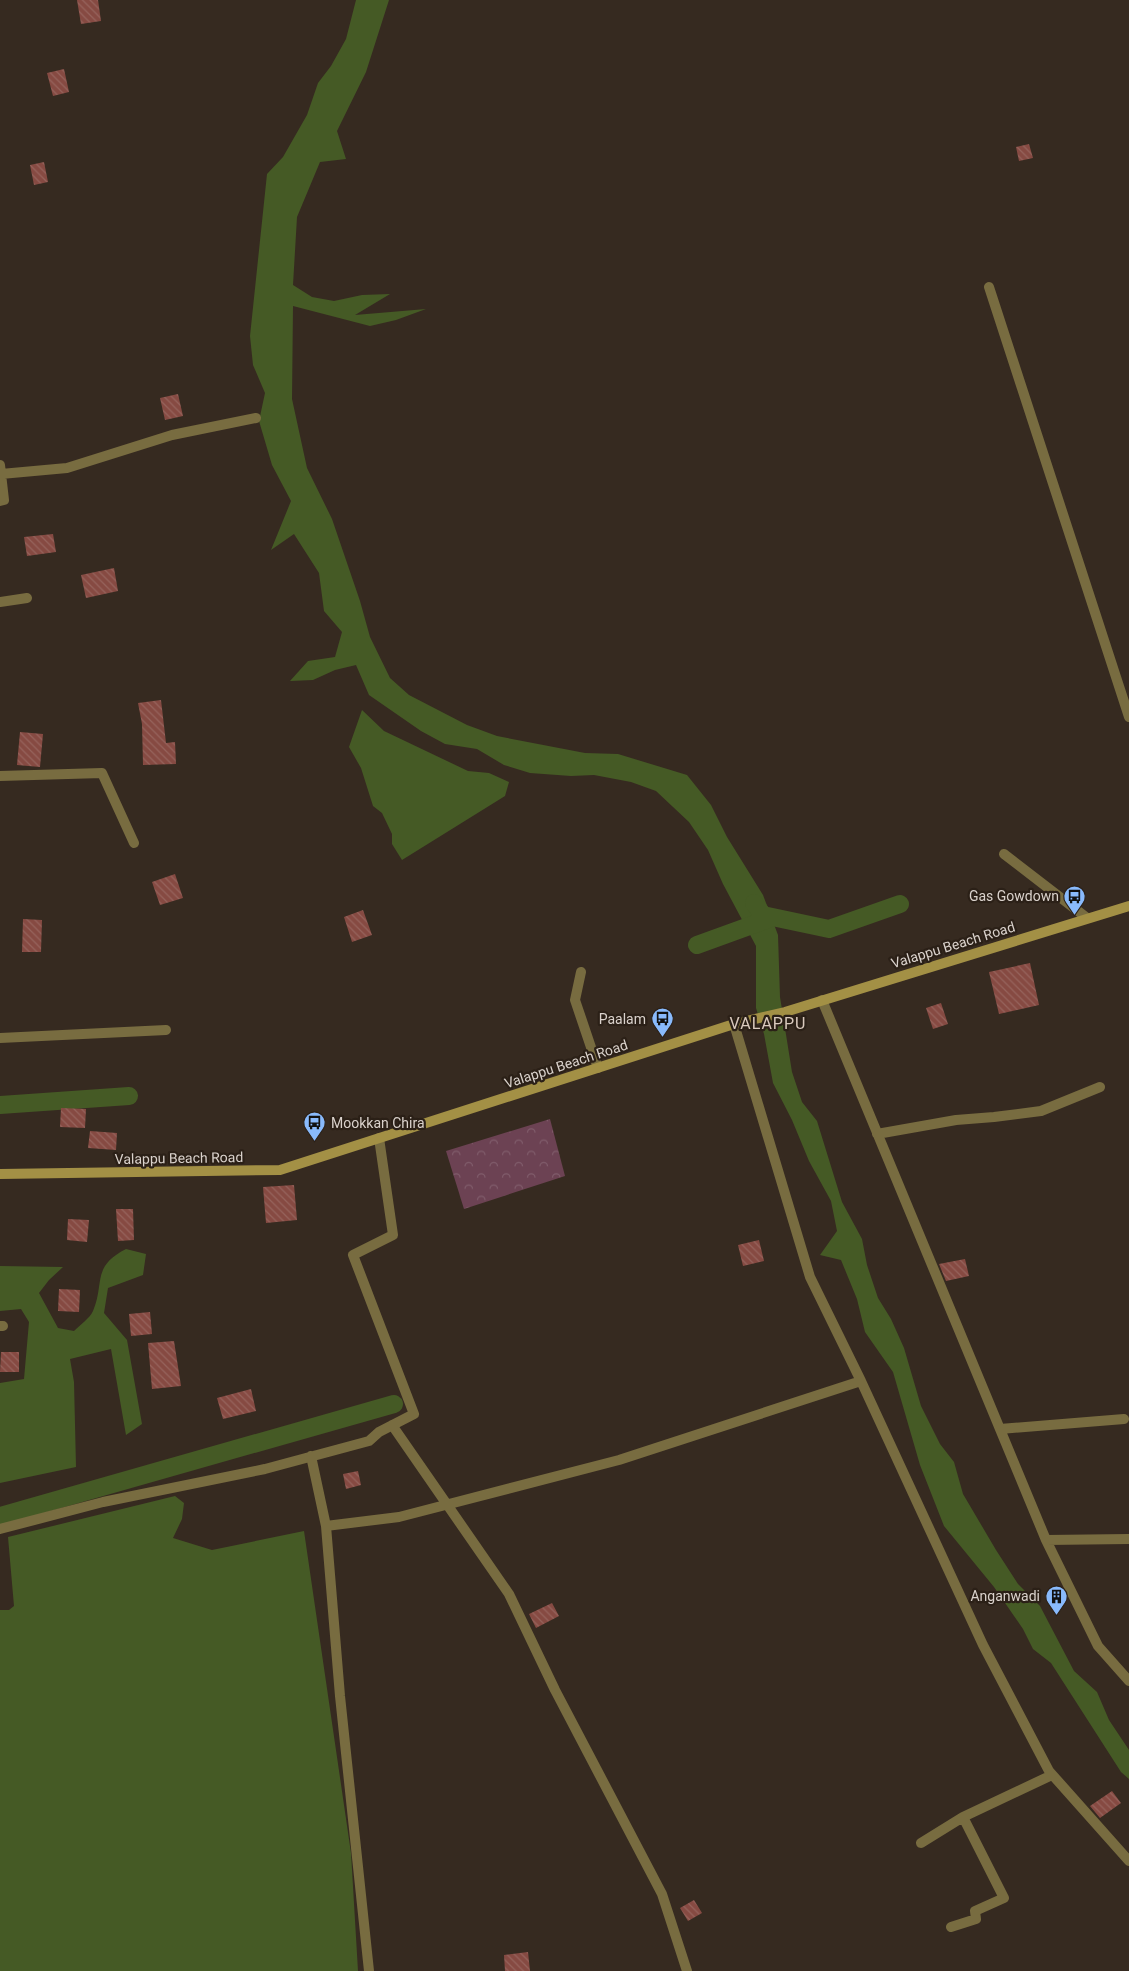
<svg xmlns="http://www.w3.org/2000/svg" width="1129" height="1971" font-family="Roboto,sans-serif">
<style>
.forest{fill:url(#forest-crowns)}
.water{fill:#455a25}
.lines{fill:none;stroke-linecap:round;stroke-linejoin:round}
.canal{stroke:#455a25;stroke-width:18}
.building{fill:url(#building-back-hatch)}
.minor{stroke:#786c40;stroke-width:10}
.secondary{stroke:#a39045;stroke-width:10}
.labels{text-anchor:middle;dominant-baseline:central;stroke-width:4.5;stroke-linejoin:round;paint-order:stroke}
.poi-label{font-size:14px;fill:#dad2cc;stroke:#2b2017;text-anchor:end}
.street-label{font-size:14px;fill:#dad2cc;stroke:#2b2017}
.quarter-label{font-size:16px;letter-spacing:1px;fill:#d9c9bd;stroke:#2b2017}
</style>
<defs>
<pattern id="forest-crowns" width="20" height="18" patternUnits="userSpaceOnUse" patternTransform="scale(1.25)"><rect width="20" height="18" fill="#6c4253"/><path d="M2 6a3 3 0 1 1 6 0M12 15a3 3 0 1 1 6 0" fill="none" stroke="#805c6b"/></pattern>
<pattern id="building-back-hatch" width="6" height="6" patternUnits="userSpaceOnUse" patternTransform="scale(1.25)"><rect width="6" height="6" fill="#864a42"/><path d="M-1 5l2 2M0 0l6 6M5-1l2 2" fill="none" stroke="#96635c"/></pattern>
</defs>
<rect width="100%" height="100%" fill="#362a20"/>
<!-- forest -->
<path class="forest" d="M550 1119 565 1176 464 1209 446 1151Z"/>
<!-- water -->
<path class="water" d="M356 0H389L366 72 337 131 346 159 320 162 297 217 293 285 312 297 334 301 362 295 390 294 355 315 426 309 396 320 370 326 293 306 292 399 307 468 332 519 360 601 370 637 390 678 409 695 467 725 497 736 585 753 618 754 687 775 711 805 727 837 763 895 778 935 780 997 792 1072 802 1102 817 1121 842 1202 862 1239 867 1265 878 1298 891 1319 904 1348 921 1406 940 1444 954 1462 963 1494 996 1550 1018 1584 1040 1606 1074 1671 1097 1692 1109 1720 1129 1750V1779L1121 1772 1051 1663 1033 1649 1023 1629 994 1587 944 1526 920 1465 893 1372 865 1332 857 1299 841 1260 820 1255 837 1231 831 1201 809 1161 792 1120 773 1083 764 1034 756 1008V946L723 884 708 850 689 822 656 791 631 782 594 775 571 776 530 773 504 765 477 749 445 744 421 731 369 695 356 665 335 670 313 680 290 681 308 661 335 657 342 632 324 611 319 573 294 534 271 550 291 501 272 465 259 421 265 393 253 365 250 336 267 174 283 157 307 115 318 83 331 66 346 39Z
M362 710 384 731 468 771 489 773 509 782 505 796 402 860 392 844V834L382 813 373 806 361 768 349 747Z
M126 1249 146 1254 143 1275 108 1288 104 1313 127 1340 142 1424 126 1435 111 1349 70 1359 74 1382 76 1467 0 1483V1383L24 1379 29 1322 21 1309 0 1311V1266L63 1267 49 1280 39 1293 58 1328 74 1331C79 1326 90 1318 93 1311 105 1283 91 1267 126 1249Z
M175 1496 184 1503 182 1519 173 1538 212 1550 304 1531 351 1853 358 1971H0V1610H9L14 1606 8 1537Z"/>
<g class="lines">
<!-- canal -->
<path class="canal" d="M754 903 763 915 829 929 900 904
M697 945 766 920
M0 1105 129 1096
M0 1516 394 1404"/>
</g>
<!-- building -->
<path class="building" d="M77 0H98L101 21 81 24Z
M64 69 69 92 53 96 47 73Z
M1029 144 1033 158 1019 161 1016 147Z
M44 162 48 182 34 185 30 165Z
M178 394 183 416 165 420 160 398Z
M53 534 56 552 27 556 24 537Z
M114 568 118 591 86 598 81 575Z
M161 700 166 743 175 742 176 764 143 765 142 724 138 703Z
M20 732 43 734 40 767 17 765Z
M175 874 183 898 160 905 152 882Z
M363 910 372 935 352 942 344 917Z
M23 919 42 920 41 952H22Z
M1030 963 1039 1005 999 1014 989 972Z
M941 1003 948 1024 933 1029 926 1008Z
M61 1108 86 1109 85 1128 60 1127Z
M90 1131 117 1133 116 1150 88 1148Z
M294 1185 297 1220 266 1223 263 1187Z
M116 1209H133L134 1240 118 1241Z
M68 1219 89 1220 87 1242 67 1240Z
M759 1240 764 1261 743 1266 738 1245Z
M965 1259 969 1276 946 1281 939 1264Z
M59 1289 80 1290 79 1312 58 1311Z
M150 1312 152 1334 131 1336 129 1314Z
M174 1341 181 1386 152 1389 148 1343Z
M1 1352H19V1372H0Z
M251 1389 256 1411 223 1419 217 1398Z
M358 1471 361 1485 346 1489 343 1474Z
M552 1603 559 1616 536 1628 529 1614Z
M1112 1791 1121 1803 1100 1818 1090 1806Z
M694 1900 702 1913 688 1921 680 1908Z
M528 1952 530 1971H505L504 1955Z"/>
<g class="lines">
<!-- minor -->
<path class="minor" d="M989 287 1129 717
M0 465 4 500 0 501
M1 474 67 468 172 435 256 418
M0 602 27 598
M0 776 102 773 134 843
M1004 854 1087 918
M581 972 575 1000 598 1068
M822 1000 1046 1540 1098 1646 1129 1681
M734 1024 810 1277 861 1381 983 1645 1049 1771 1129 1861
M0 1038 166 1030
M877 1134 956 1120 994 1117 1041 1111 1100 1087
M0 1326H3
M392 1425 509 1594 555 1690 662 1894 687 1971
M1000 1429 1124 1419
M311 1456 326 1526
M0 1529 103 1502 265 1469 369 1441 379 1432 414 1414 353 1255 393 1235 379 1138
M1046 1540 1129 1539
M921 1843 963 1817
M951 1927 976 1919 975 1911 1004 1898 963 1817 1052 1775
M369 1971 340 1696 326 1526 399 1517 619 1460 861 1381"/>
<!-- secondary -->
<path class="secondary" d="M0 1174 280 1170 734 1024 785 1012 1129 906"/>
</g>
<!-- icons -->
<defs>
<symbol id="bus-pin" viewBox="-11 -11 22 30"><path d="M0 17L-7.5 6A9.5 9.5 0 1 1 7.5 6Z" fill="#89bafc" stroke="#2b2017"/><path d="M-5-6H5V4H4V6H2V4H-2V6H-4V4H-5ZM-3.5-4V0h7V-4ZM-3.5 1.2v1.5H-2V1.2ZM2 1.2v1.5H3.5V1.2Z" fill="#111"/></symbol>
<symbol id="building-pin" viewBox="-11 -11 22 30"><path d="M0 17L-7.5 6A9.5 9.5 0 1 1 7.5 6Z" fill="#89bafc" stroke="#2b2017"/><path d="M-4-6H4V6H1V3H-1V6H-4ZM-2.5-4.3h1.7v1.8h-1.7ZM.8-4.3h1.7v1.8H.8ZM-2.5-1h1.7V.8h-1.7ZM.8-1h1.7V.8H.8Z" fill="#111"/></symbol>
</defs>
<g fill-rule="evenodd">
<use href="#bus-pin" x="1062" y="884" width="25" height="34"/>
<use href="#bus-pin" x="650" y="1006" width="25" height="34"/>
<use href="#bus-pin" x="302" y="1110" width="25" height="34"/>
<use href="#building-pin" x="1044" y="1584" width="25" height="34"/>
</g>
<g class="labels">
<!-- poi labels -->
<g class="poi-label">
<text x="1059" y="896">Gas Gowdown</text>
<text x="646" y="1019">Paalam</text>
<text x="331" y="1123" text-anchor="start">Mookkan Chira</text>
<text x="1040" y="1596">Anganwadi</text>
</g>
<!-- street labels -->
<g class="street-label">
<text transform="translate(953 945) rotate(-17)">Valappu Beach Road</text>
<text transform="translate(566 1064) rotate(-18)">Valappu Beach Road</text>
<text transform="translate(179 1158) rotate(-1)">Valappu Beach Road</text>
</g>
<!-- quarter labels -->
<g class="quarter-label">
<text x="768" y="1023">VALAPPU</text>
</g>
</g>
</svg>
